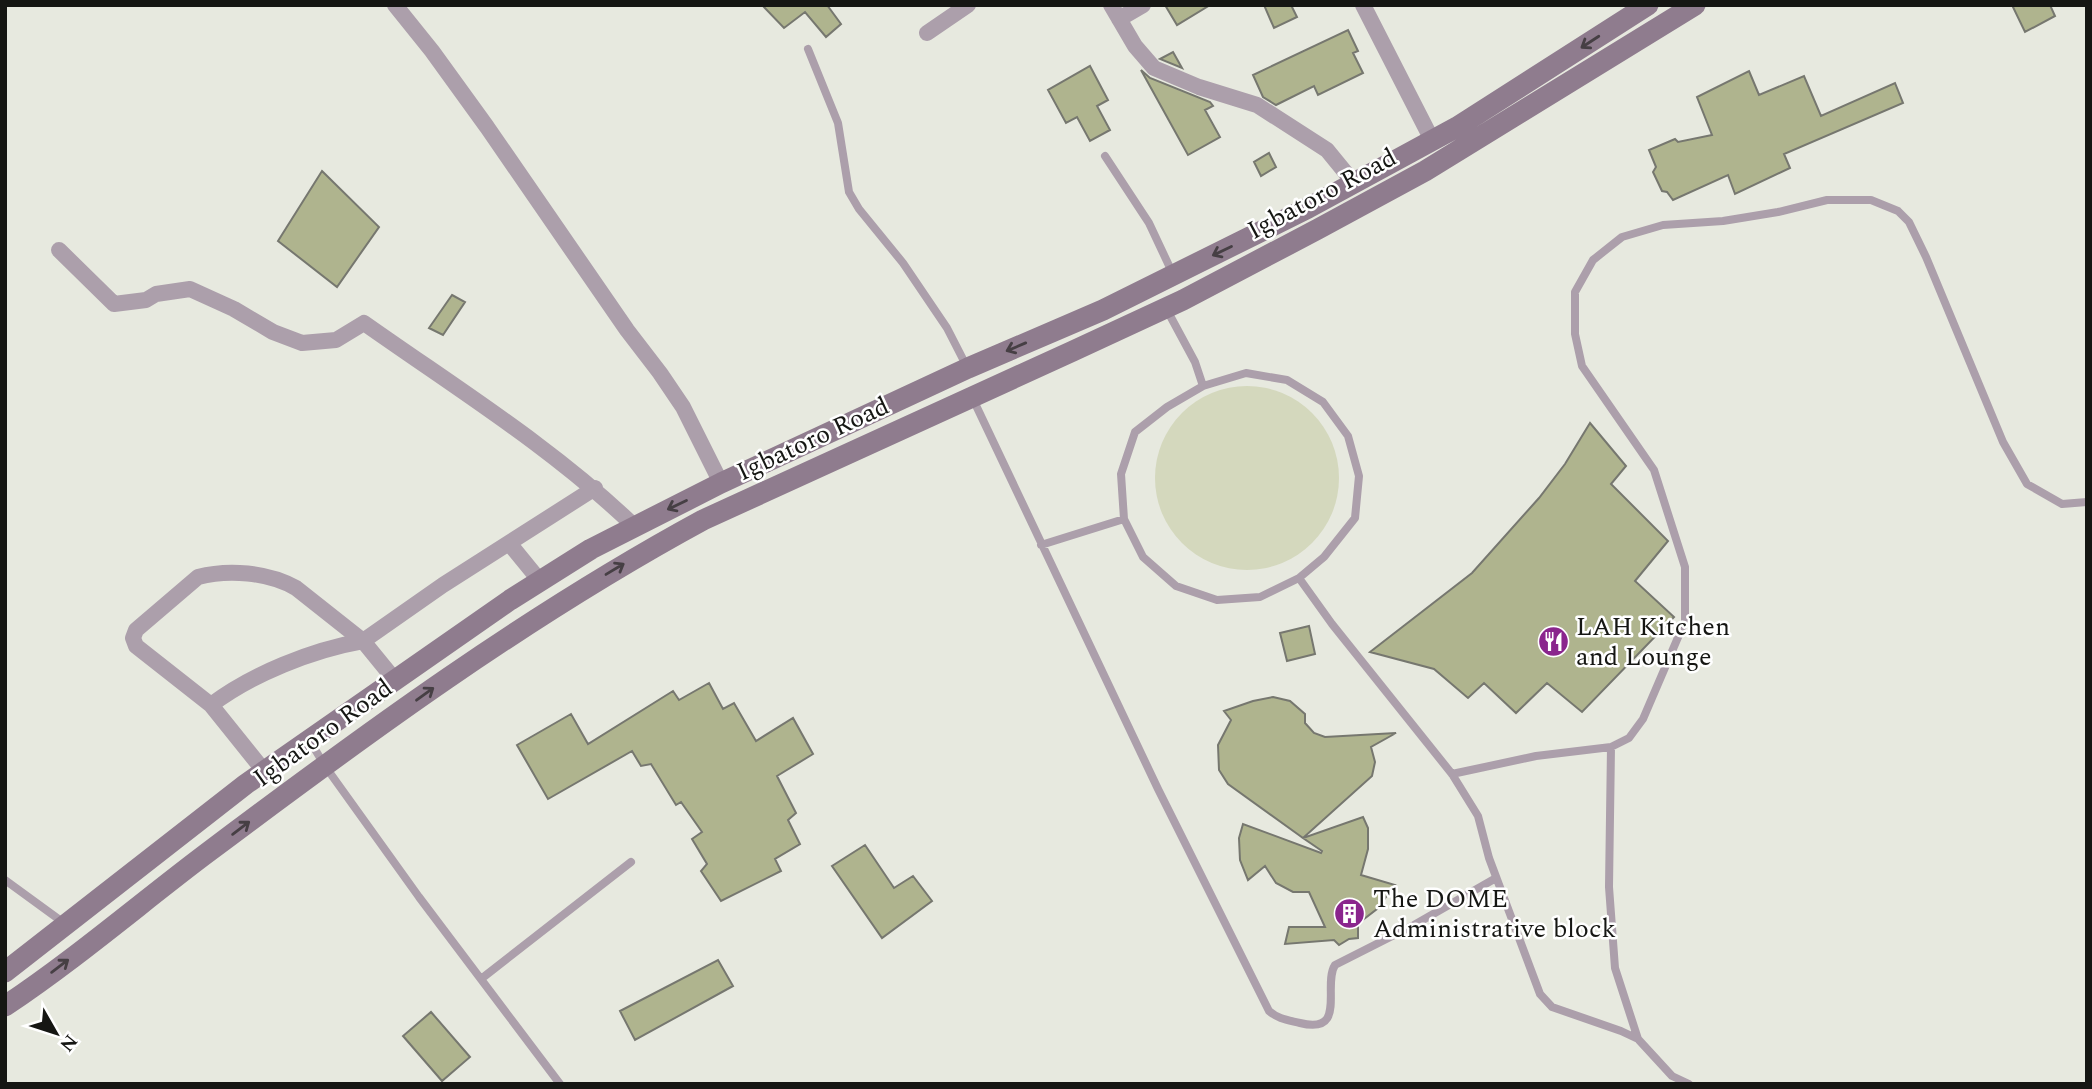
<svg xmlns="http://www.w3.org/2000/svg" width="2092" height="1089" font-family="Spectral,serif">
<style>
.green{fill:#d4d8bd}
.building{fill:#afb48e;stroke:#76776f;stroke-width:2}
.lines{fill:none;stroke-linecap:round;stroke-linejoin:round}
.lane{stroke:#ac9fab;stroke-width:8}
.street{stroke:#ac9fab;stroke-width:16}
.secondary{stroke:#8f7c8e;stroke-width:21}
.oneway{stroke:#463f44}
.labels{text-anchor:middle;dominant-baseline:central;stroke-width:5;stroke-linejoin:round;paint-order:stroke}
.street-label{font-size:26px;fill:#151613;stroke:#fff}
.poi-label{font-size:26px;fill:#151613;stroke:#fff;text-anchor:start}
</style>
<rect width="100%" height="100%" fill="#e7e9df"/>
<!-- green -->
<path class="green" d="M1155 478a92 92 0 1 1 184 0a92 92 0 1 1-184 0Z"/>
<!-- building -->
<path class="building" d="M762 5H827L841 24 826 37 805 12 784 28Z
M1165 5H1210L1177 25Z
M1264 5H1291L1297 17 1274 28Z
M2012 5H2050L2055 16 2025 32Z
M1348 30 1358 51 1353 53 1363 73 1318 95 1314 86 1276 105 1263 97 1253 75Z
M1173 52 1182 68 1160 59Z
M1090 66 1108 100 1097 106 1110 130 1090 141 1077 117 1066 123 1048 90Z
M1141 70 1150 78 1210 102 1213 106 1205 110 1220 137 1188 155Z
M1749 71 1759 95 1804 76 1821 116 1895 83 1903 103 1784 154 1790 168 1735 194 1728 175 1673 200 1667 192 1662 191 1653 172 1656 167 1649 150 1675 139 1678 142 1712 135 1697 97Z
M1269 153 1276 167 1261 176 1254 162Z
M322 171 379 227 337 287 278 241Z
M452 295 465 302 443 335 429 328Z
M1590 423 1626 466 1611 484 1668 541 1635 581 1674 617 1582 712 1547 683 1516 713 1484 683 1468 698 1434 669 1370 652 1472 573 1539 498 1565 464Z
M1309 626 1315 654 1287 661 1280 633Z
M709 683 723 709 734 703 756 741 793 718 813 754 777 776 796 813 788 820 800 844 775 859 781 871 721 901 701 871 707 864 692 839 702 832 681 802 676 805 651 764 641 766 632 751 548 799 517 745 571 714 588 744 673 691 679 700Z
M1273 697 1290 701 1305 714V723L1314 733 1325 737 1396 733 1371 747 1375 762 1372 776 1303 838 1228 784 1219 770 1218 745 1231 720 1224 711 1253 701Z
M1363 817 1368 828V849L1361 875 1395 885 1377 909 1355 926H1358V938L1349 939 1339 945 1334 940 1285 944 1289 927H1325L1309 892H1293L1276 883 1265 866 1248 880 1240 860 1239 838 1243 824 1321 853 1322 851 1303 838Z
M865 845 894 888 913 876 932 901 882 938 832 866Z
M718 960 733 986 635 1040 620 1011Z
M431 1012 470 1057 442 1081 403 1036Z"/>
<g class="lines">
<!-- lane -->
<path class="lane" d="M808 49 838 123 849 192 859 209 903 263 947 328 967 367
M1105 156 1149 223 1172 272
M1167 310 1195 362 1203 386
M1246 373 1287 380 1323 402 1348 436 1359 476 1355 518 1324 557 1299 578 1260 597 1217 600 1176 586 1143 557 1124 519 1121 474 1135 432 1167 407 1203 386Z
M972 397 1158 789 1269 1011C1278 1019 1288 1020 1300 1023 1348 1035 1322 985 1335 965L1414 925 1496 878
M1041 545 1124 519
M1299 578 1332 624 1452 774 1478 816 1489 858 1540 994 1552 1007 1621 1031 1638 1039 1672 1076 1689 1084
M310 741 325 766 419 897 560 1084
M1611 747 1609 887 1615 968 1638 1039
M1452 774 1536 756 1611 747 1629 738 1643 719 1685 621V567L1654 470 1582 366 1575 334V292L1593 260 1622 237 1663 225 1723 221 1778 212 1827 200H1871L1898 211 1909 222 1926 257 2003 442 2027 484 2062 504 2087 502
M5 880 64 923
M481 979 631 862"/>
<!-- street -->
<path class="street" d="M395 5 432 51 487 127 627 330 660 373 683 407 721 483
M1111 5 1135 46 1154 68 1199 87 1257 105 1327 150 1354 183
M1363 5 1432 140
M1119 19 1143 5
M927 33 968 5
M59 250 114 304 146 300 156 294 190 289 234 309 273 332 302 343 336 340 364 323C456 388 553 448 634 526
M509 543 540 581
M394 679 363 641 443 585 595 488
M211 705C252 674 312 650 363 641L296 588C268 572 228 569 198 577L136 630 133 638 136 646 211 705 264 771"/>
<!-- secondary -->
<path class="secondary" d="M5 972 246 784 510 600 591 549 721 483 968 368 1103 310 1308 208 1457 127 1648 5
M5 1006C74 960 137 906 203 856 364 735 526 616 703 520L1073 351 1183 300 1318 229 1425 171 1695 5"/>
</g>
<!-- one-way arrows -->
<defs><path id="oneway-shaft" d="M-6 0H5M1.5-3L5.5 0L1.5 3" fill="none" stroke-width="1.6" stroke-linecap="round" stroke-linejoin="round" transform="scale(1.75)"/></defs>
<g class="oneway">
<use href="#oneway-shaft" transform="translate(1590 42) rotate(147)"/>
<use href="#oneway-shaft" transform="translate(1222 251) rotate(154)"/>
<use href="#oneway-shaft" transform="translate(1016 347) rotate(157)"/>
<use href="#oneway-shaft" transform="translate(677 505) rotate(154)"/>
<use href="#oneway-shaft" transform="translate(615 569) rotate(-31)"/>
<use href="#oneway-shaft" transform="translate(425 694) rotate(-36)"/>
<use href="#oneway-shaft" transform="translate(241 828) rotate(-37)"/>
<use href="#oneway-shaft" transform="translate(60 966) rotate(-37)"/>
</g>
<!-- icons -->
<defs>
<symbol id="restaurant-disc" viewBox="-11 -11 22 22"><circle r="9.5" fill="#8a258d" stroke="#fff"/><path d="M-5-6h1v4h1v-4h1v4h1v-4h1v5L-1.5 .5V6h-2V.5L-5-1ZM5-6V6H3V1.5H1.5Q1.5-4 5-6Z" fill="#fff"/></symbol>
<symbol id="building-disc" viewBox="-11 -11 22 22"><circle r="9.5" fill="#8a258d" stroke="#fff"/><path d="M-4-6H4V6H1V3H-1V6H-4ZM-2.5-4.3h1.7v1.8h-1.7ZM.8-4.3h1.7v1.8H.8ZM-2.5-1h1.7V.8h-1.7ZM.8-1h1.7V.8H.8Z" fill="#fff"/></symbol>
</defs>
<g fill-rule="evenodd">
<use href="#restaurant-disc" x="1536" y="624" width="35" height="35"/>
<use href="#building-disc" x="1332" y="896" width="35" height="35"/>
</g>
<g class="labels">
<!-- street labels -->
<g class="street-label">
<text transform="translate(1322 194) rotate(-28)">Igbatoro Road</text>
<text transform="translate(813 439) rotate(-25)">Igbatoro Road</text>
<text transform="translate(323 733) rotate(-36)">Igbatoro Road</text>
</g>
<!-- poi labels -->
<g class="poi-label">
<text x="1576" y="627">LAH Kitchen<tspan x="1576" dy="30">and Lounge</tspan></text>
<text x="1373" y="899">The DOME<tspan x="1373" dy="30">Administrative block</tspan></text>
</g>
</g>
<!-- border -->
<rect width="2092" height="1089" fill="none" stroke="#151613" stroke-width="14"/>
<!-- north arrow -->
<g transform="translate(56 1033) rotate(129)" stroke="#ffffff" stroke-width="5" paint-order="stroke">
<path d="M0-5L12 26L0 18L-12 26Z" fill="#151613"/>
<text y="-10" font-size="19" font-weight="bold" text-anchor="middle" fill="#151613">N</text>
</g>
</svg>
